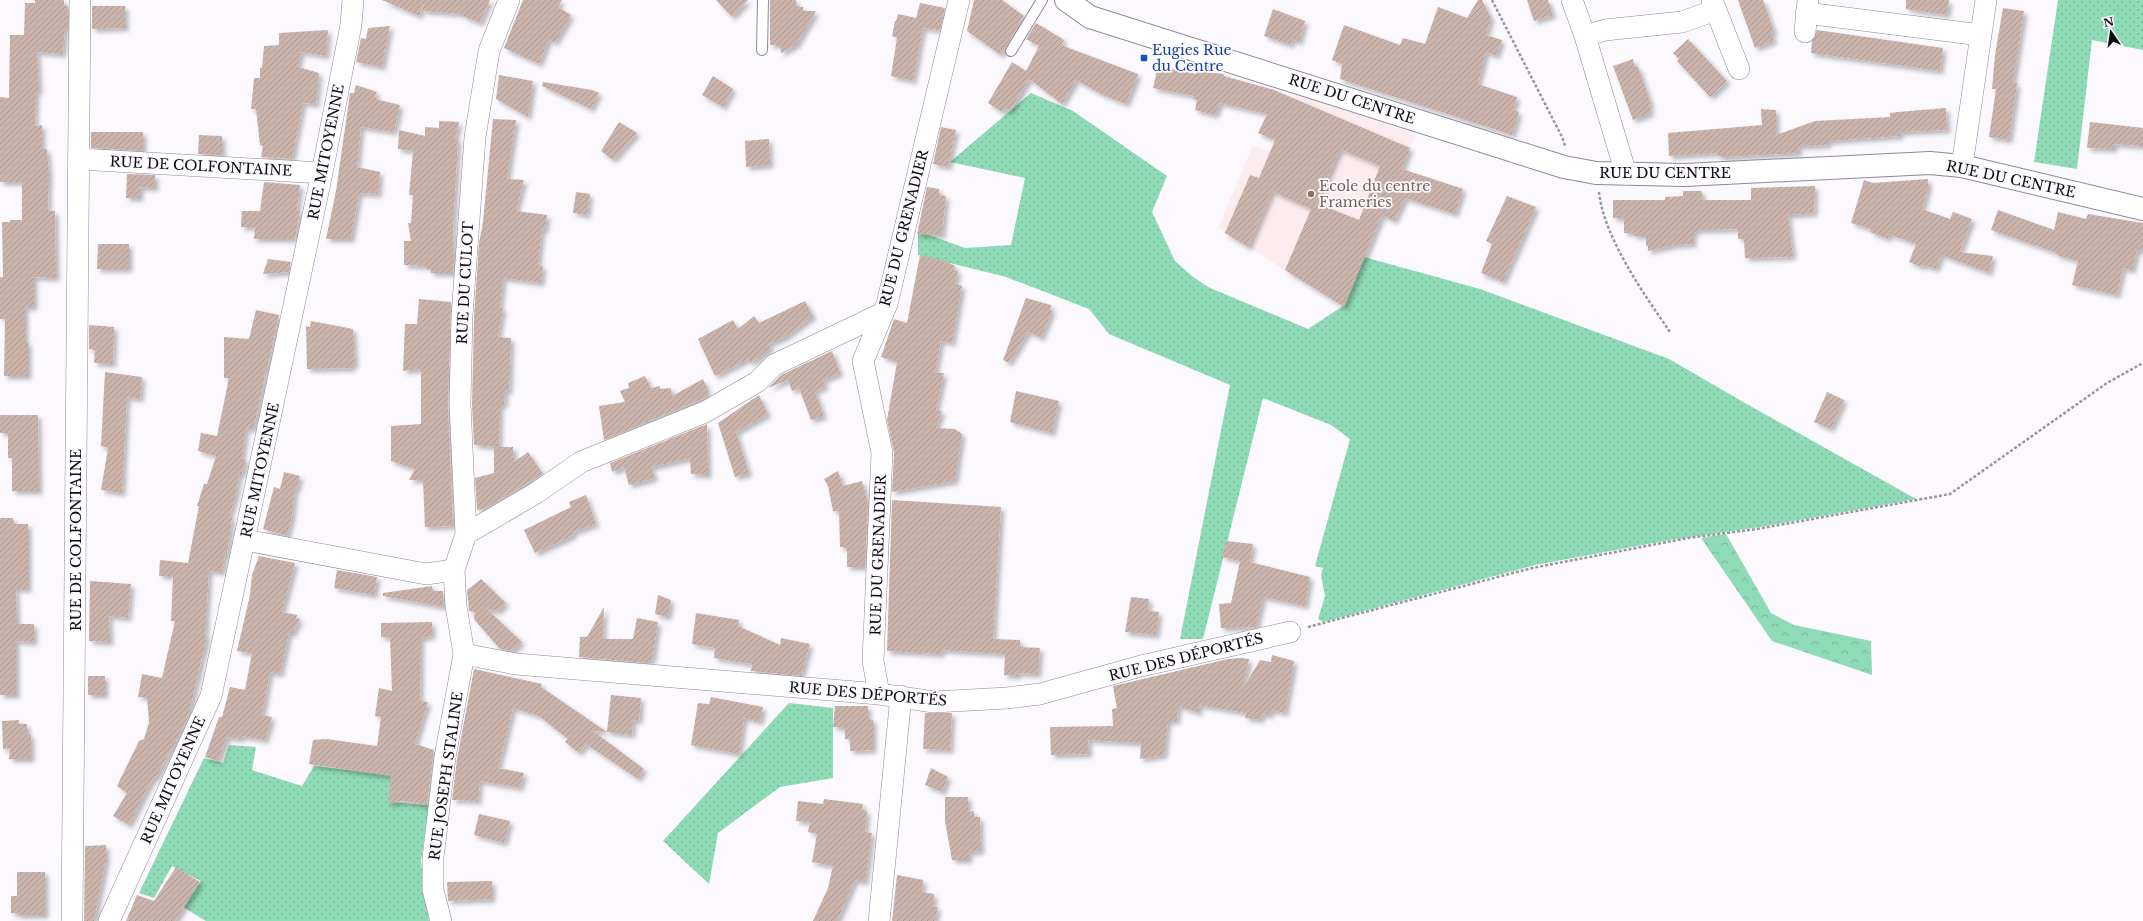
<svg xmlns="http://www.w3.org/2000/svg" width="2143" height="921" font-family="'Libre Baskerville',serif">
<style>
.education{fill:#fcecef}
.grass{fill:url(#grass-dots)}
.forest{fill:url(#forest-crowns)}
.building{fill:url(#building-hatch);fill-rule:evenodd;filter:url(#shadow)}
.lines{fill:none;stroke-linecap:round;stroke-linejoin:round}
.lane-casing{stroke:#90879a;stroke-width:12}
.street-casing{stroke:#90879a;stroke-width:22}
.secondary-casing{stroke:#90879a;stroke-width:24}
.path{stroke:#99969c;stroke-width:2.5;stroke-dasharray:3 2;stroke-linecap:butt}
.lane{stroke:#fff;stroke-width:10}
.street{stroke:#fff;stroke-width:21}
.secondary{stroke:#fff;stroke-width:22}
.transit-dot{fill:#1a4fb4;stroke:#fbf9fe;stroke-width:1.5}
.education-dot{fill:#8d6e63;stroke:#fbf9fe;stroke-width:1.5}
.labels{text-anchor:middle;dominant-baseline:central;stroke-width:3.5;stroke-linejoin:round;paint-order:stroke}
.transit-label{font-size:14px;fill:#164399;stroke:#fbf9fe;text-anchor:start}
.street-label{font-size:14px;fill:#0f0b12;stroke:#fbf9fe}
.education-label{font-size:14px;fill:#785e54;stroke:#fbf9fe;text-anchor:start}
</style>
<defs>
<pattern id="grass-dots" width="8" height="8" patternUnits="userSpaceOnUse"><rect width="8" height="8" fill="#8fdab7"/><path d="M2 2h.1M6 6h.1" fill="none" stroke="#7aba9c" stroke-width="1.8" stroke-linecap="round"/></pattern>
<pattern id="forest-crowns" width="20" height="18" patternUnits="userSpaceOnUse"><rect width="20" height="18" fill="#8fdab7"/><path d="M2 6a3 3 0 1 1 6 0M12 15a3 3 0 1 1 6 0" fill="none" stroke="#7aba9c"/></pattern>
<pattern id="building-hatch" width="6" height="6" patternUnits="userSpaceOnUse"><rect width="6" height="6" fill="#cbb4ab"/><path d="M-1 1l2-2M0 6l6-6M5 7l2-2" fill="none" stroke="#ad9992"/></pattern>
<filter id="shadow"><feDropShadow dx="3.5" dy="3.5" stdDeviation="2" flood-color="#0004"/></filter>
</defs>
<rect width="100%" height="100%" fill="#fbf9fe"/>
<!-- education -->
<path class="education" d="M1298 90 1416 135 1343 306 1218 228 1253 145 1272 152Z"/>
<!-- grass -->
<path class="grass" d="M2058 0H2143V50L2092 40 2077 169 2034 162Z
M1031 93 1073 111 1167 176 1152 212 1175 261 1192 276 1208 287 1308 329 1343 306 1364 257 1480 289 1669 359 1745 403 1916 499 1760 527 1670 540 1535 565 1323 622 1318 619 1325 596 1321 575 1323 568 1315 566 1350 439 1331 425 1263 398 1203 639H1180L1230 385 1109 334 1089 309 1006 277 918 255V231L965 248 1011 245 1025 178 950 162Z
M789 703 833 708V778L780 787 718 833 709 884 663 841Z
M229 745 256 747 252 770 302 786 314 766 392 775 389 802 429 805 421 861 429 921H206L183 907 201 881 172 866 154 898 139 893 204 758 223 763Z"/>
<!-- forest -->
<path class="forest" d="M1726 534 1771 613 1794 625 1871 641 1872 675 1772 641 1701 538Z"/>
<!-- building -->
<path class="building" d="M35 0H64V5L68 6V28H65L63 54 37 52 39 92H36L35 126 42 125V149H47L49 174 48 211H55L56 278 34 277V307H25V342H28V376H4L5 319H0V277H3L2 222H10V220H22V182H0V97L9 98 10 35H24L25 3H35Z
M382 0H490L480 23 462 16 463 14 423 11V3L419 16Z
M523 0H562L558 7 571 15 555 43 549 39 539 64 504 48Z
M716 0H748L732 17Z
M770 0H796L797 7H803V11H816L796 45 781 53 780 45H770Z
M974 0H1002L1024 16 1001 55 967 31Z
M1478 0H1482L1491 18 1486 35 1502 40 1496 56 1486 52 1478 84 1517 97 1513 110 1519 112 1512 135 1340 79 1342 64 1332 60 1344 25 1400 45 1403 38 1425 44 1438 7 1467 18Z
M1527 0H1548L1553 15 1534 21Z
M1738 0H1763L1774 32 1771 33 1774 41 1755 48Z
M1906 0H1949L1947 15 1906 9Z
M920 3 945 8 940 30 923 28 913 81 891 76 897 38 892 36 895 21H896L898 14 916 18Z
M92 6H125V28L92 29Z
M2003 8 2024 11 2013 83H2017L2016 92 2009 140 1989 137 1996 89H1992L1995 55Z
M1273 9 1305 21 1299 42 1292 39 1291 45 1264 36Z
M1036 23 1064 40 1061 45 1138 74 1126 104 1101 94 1076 80 1062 104 1029 79 1010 111 1005 108 1002 112 988 103 1012 62 1026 71 1039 46 1026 39Z
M390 26 382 67 356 62 361 38 366 39 368 28Z
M328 30 326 56 301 52 298 67 319 73 316 104 303 103 292 159 261 157 263 146 260 145 256 109H251L254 78H260V68H262L264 46 279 45V33Z
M1817 30 1943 48 1940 71 1811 53 1812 41Z
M1688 39 1727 81 1710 97 1677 61 1679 59 1673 53Z
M1633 59 1635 67H1638L1651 104 1649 105 1651 113 1633 120 1613 66Z
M1158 66 1196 74 1197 71 1224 74V76L1274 90 1410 148 1402 169 1463 189 1455 214 1405 198 1394 221 1382 215 1344 307 1285 270 1311 209 1272 191 1248 247 1225 233 1250 175 1259 178 1275 140 1258 133 1267 114 1220 103 1215 115 1195 110 1197 100 1193 99 1194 96 1153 88ZM1340 149 1380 166 1359 220 1316 203Z
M499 75 533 81 528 117 496 99Z
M713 76 733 89 723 107 702 95Z
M543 82 592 90 599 93 591 109 542 86Z
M356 85 377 92 375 97 379 100 400 105 394 132 361 127 357 167 380 172 378 194 359 193 351 239H326L336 191 350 93H354Z
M1946 108 1947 130 1900 132V136L1828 141V145L1798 146 1799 153 1725 157 1718 156 1717 153 1669 156 1668 133 1762 125 1761 109 1776 110V135L1815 121 1890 117V113L1898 112Z
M493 119 516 120 507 179 524 180 516 211 547 215 545 230 542 229 538 265 543 266 541 283 503 278 500 308H503L498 337 511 338 509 392 505 390 504 405H500L499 447H513L514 462 528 452 543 474 484 509 477 510 475 478 494 473V447H498L474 445 472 404 474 317 479 243 483 222Z
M439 121 459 122 455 139H458L453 227 454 261 453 273H431V269L427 270V266L404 265V241H411L408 223H411L413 195H409L413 151 398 149 399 130 425 136V127L439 128Z
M619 122 637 133 613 160 601 151Z
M2090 122 2143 128V146L2114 144V149L2087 148Z
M941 127 956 130 948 167 933 164Z
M91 132H143V151L91 148Z
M199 135 222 136V155L198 154Z
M769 139 770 165 746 167 745 141Z
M127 174 155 175V188L140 187V198H126Z
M1928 179V189L1922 209 1950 219 1953 212 1972 219 1960 252 1993 256 1989 273 1941 255 1936 269 1923 265 1922 267 1909 262 1916 244 1889 234 1888 239 1870 232 1871 229 1851 223 1864 180 1873 183Z
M264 182 300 185 297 211H300L295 239H254L255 227H241L242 211H260Z
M1815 186 1814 213 1788 215 1793 256 1789 257 1745 258 1744 239H1738V229L1696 230V232L1693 233V244L1674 245 1648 251V246H1646V236H1634V233H1624V218H1613V200H1665V197L1683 196V191H1702V200H1751V188Z
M927 187 939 189V195L946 196 942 235 917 234Z
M576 192 590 194 587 215 573 213Z
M1507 196 1536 207 1503 282 1481 273 1492 244 1486 241Z
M1998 210 2054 230 2058 212 2086 219 2088 214 2143 223V251L2137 250 2132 270 2123 268 2117 295 2072 285 2078 261 2056 255 2057 253 1991 230Z
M98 244H129V269H97Z
M920 255 947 262 955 266 954 270 958 271 955 283 962 286 952 343 941 341 935 373H944L936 410 942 411 936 428 955 429 962 434 955 481 892 492 894 453 887 420 897 362 881 357 894 319 907 323Z
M268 259 291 262 289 272 263 274Z
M1026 298 1051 305 1050 310 1052 311 1041 338 1028 332 1009 363 1003 360Z
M419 299 451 302 448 404 453 526 425 527 423 480H409L415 469 391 461V426L421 424V372L420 369 403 371 405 324H417Z
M805 301 813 316 785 337 768 344 771 348 751 363 748 359 715 376 698 339 733 320 738 329 754 316 759 323Z
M256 310 279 315 267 370H265L264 382 253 430 246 428 242 459 246 460 242 474H239L236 494 229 518H232L227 555 225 554 222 572 209 571 205 636H207L190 709 187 720 172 750 171 749 156 778 154 777 145 793 129 825 113 816 127 793 117 786 139 741 144 739 149 722 147 697H138L142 674 162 678 175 621H171L173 576H159L160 560 188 563 199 506H197L204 484H207L216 456 198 451 201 433 217 436 229 378H224V337L249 339Z
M311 321 353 329 355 365H352V368L307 369 306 326 310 327Z
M89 325 114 327 113 364 94 363 95 350 89 349Z
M832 351 840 373 823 380 825 387 815 391 824 416 811 420 799 388 792 391 788 380 768 388 781 375Z
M105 372 142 377 140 399 127 397 122 493 101 490 108 448 101 446Z
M645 376 651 388 660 386V389L671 388 672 396 703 379 707 388V397L604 440 599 406 625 402 620 391 629 388 628 383Z
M1016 391 1059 401 1052 433 1010 422Z
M1827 392 1844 400 1831 429 1814 422Z
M759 395 768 414 736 432 749 473 735 477 718 423Z
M0 415H38L39 491H12V458H8V433H0Z
M707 424 708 475 691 474 690 458 651 467 655 478 629 485 624 467 612 472 610 463Z
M838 471 843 486 862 481 868 503 865 567H847V548L840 547 839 511H833L828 486 824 479Z
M284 472 300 476 297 489H295L292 516 287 536 263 529 274 487 280 489Z
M586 495 596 524 573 532 574 535 535 553 524 530 571 507 569 502Z
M892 500 1001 507 993 639 1020 640V647L1040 648 1038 674 1018 673V676L1004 675 1005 654 942 650 941 654 887 651Z
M0 518H13L14 524H28V589H16L17 624H34V642L16 641V695H0Z
M1226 541 1253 544 1250 562 1310 577 1305 606 1263 597 1256 627 1221 628 1219 604 1231 603 1240 561 1222 557Z
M259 556 295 563 282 612 297 615 296 618 300 619 292 634 289 633 280 674 270 672 262 715 272 717 265 740 242 736 241 739 227 737 218 761 205 757 219 717H222L230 687 245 690 252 653 237 651 250 595 252 575Z
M337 570 377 577 374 595 334 588Z
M481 579 506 603 498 611 487 609 522 642 512 651 500 649 474 619 475 612 469 611 467 590Z
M90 581 131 584 128 618 109 616 110 642 89 641Z
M432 586 433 591H443L444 607 383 596V593Z
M658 595 671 600 668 617 655 614Z
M1131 597 1149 599 1148 611 1159 612 1156 635 1125 632Z
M604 607 603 639H633L637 618 658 622 652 661 648 660V663L579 657 580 637H587Z
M696 613 739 620 738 626 780 645 781 638 810 644 801 676 751 671 752 664 714 658 715 648 692 644Z
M432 622V636L421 638 420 701 428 702 415 744 434 750 427 805 403 801 388 803 391 776 309 764 313 740 326 739 377 746 381 717 375 716 379 688 392 691 390 637H381V623Z
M1272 655 1294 661 1285 713 1271 710 1270 715 1262 714 1261 720 1245 718 1246 713 1199 705V713L1178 706 1177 721H1168L1164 755 1140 759 1141 743 1088 740 1089 754 1051 755 1050 727 1113 726 1112 709 1117 708 1113 686 1228 659 1241 658 1249 659 1243 688 1260 660 1271 662Z
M474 669 542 684 541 687 607 732 593 731 644 769 638 779 586 744 579 753 565 742 568 739 539 716 513 708 498 768 524 773 520 788 480 781 478 801 452 800 457 759Z
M88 676H105V695H88Z
M611 695 641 698 639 721 633 720 632 735 607 732Z
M711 697 763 707 760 722 744 718 739 754 691 745 698 703 709 704Z
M835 706H868V719L873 720V750L850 751V739H845V728L833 727Z
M925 713H952L950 750 923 749Z
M19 720V724H27V735H31V759H9L10 748 3 749 2 721Z
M931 768 948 777 942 792 925 785Z
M945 797H968V812L974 811V817H980L981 851 969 852V860H952L945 821Z
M824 799 863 804 862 810 867 811 865 832 872 833 865 882 855 880 837 921H813L828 888 833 866 812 862 817 834 808 832 810 822 796 821 798 801 823 804Z
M479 814 510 821 504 843 474 835Z
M106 845V860L94 921H84L85 846Z
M176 867 200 882 175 921H126L137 895 154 901Z
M17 872H45V915H17L18 913H11V896H17Z
M897 875 923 880 922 892 934 894 933 907H938L935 921H892Z
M492 881V899L448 901 447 882Z"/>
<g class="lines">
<defs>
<path id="lane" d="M762 50 763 0
M1011 51 1042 0"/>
<path id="street" d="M1572 0 1585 36 1626 174
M1712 0 1739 69
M1806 13 1981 35
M1805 32 1808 0
M1585 36 1605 30 1682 22 1716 10
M79 159 322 173
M1962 166 1986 0
M466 534 536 493 581 462 705 412 757 382 774 365 883 313
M245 540 426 574 454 570
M464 654 516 664 879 694 934 702 1007 698 1040 694 1141 666 1290 632
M879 694 873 661 882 453 863 361 887 304 959 0
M72 921 80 0
M109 921 211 696 322 173 351 25 353 0
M441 921 433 890V858L445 757 464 654 456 606 454 570 466 534 460 404 462 316 475 137 489 51 509 0
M879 921 901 696"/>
<path id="secondary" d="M1066 0 1090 17 1564 167 1596 173 1684 175 1930 163 1962 166 2143 209"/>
</defs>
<!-- lane casing -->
<use href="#lane" class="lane-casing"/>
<!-- street casing -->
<use href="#street" class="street-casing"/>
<!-- secondary casing -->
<use href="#secondary" class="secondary-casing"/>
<!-- path -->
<path class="path" d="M1492 0 1563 139 1565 146
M1599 192C1604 238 1644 294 1670 332
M1308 627 1532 568 1688 538 1757 529 1950 494 2107 383 2143 363"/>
<!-- lane -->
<use href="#lane" class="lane"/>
<!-- street -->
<use href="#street" class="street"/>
<!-- secondary -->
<use href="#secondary" class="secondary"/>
</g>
<!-- markers -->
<rect class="transit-dot" x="1140" y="54" width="8" height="8" rx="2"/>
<circle class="education-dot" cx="1311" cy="194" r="4"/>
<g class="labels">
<!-- transit labels -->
<g class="transit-label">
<text x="1152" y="50">Eugies Rue<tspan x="1152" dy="16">du Centre</tspan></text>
</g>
<!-- street labels -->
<g class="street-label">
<text transform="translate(1352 99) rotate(18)">RUE DU CENTRE</text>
<text transform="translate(326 152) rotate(-79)">RUE MITOYENNE</text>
<text transform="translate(201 166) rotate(3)">RUE DE COLFONTAINE</text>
<text x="1665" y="173">RUE DU CENTRE</text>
<text transform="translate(2011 179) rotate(12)">RUE DU CENTRE</text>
<text transform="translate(904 228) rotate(-76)">RUE DU GRENADIER</text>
<text transform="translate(465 283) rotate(-87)">RUE DU CULOT</text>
<text transform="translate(260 470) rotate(-78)">RUE MITOYENNE</text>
<text transform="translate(76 540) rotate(-90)">RUE DE COLFONTAINE</text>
<text transform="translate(878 555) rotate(-88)">RUE DU GRENADIER</text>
<text transform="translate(1186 657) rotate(-14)">RUE DES DÉPORTÉS</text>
<text transform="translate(868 694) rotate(5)">RUE DES DÉPORTÉS</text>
<text transform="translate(446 776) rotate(-82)">RUE JOSEPH STALINE</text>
<text transform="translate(173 780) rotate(-66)">RUE MITOYENNE</text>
</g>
<!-- education labels -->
<g class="education-label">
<text x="1319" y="186">Ecole du centre<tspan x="1319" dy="16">Frameries</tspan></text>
</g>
</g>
<!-- north arrow -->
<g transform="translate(2111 32) rotate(347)" stroke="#fbf9fe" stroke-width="3" paint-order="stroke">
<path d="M0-3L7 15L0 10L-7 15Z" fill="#0f0b12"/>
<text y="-6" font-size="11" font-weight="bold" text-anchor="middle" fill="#0f0b12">N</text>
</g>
</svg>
